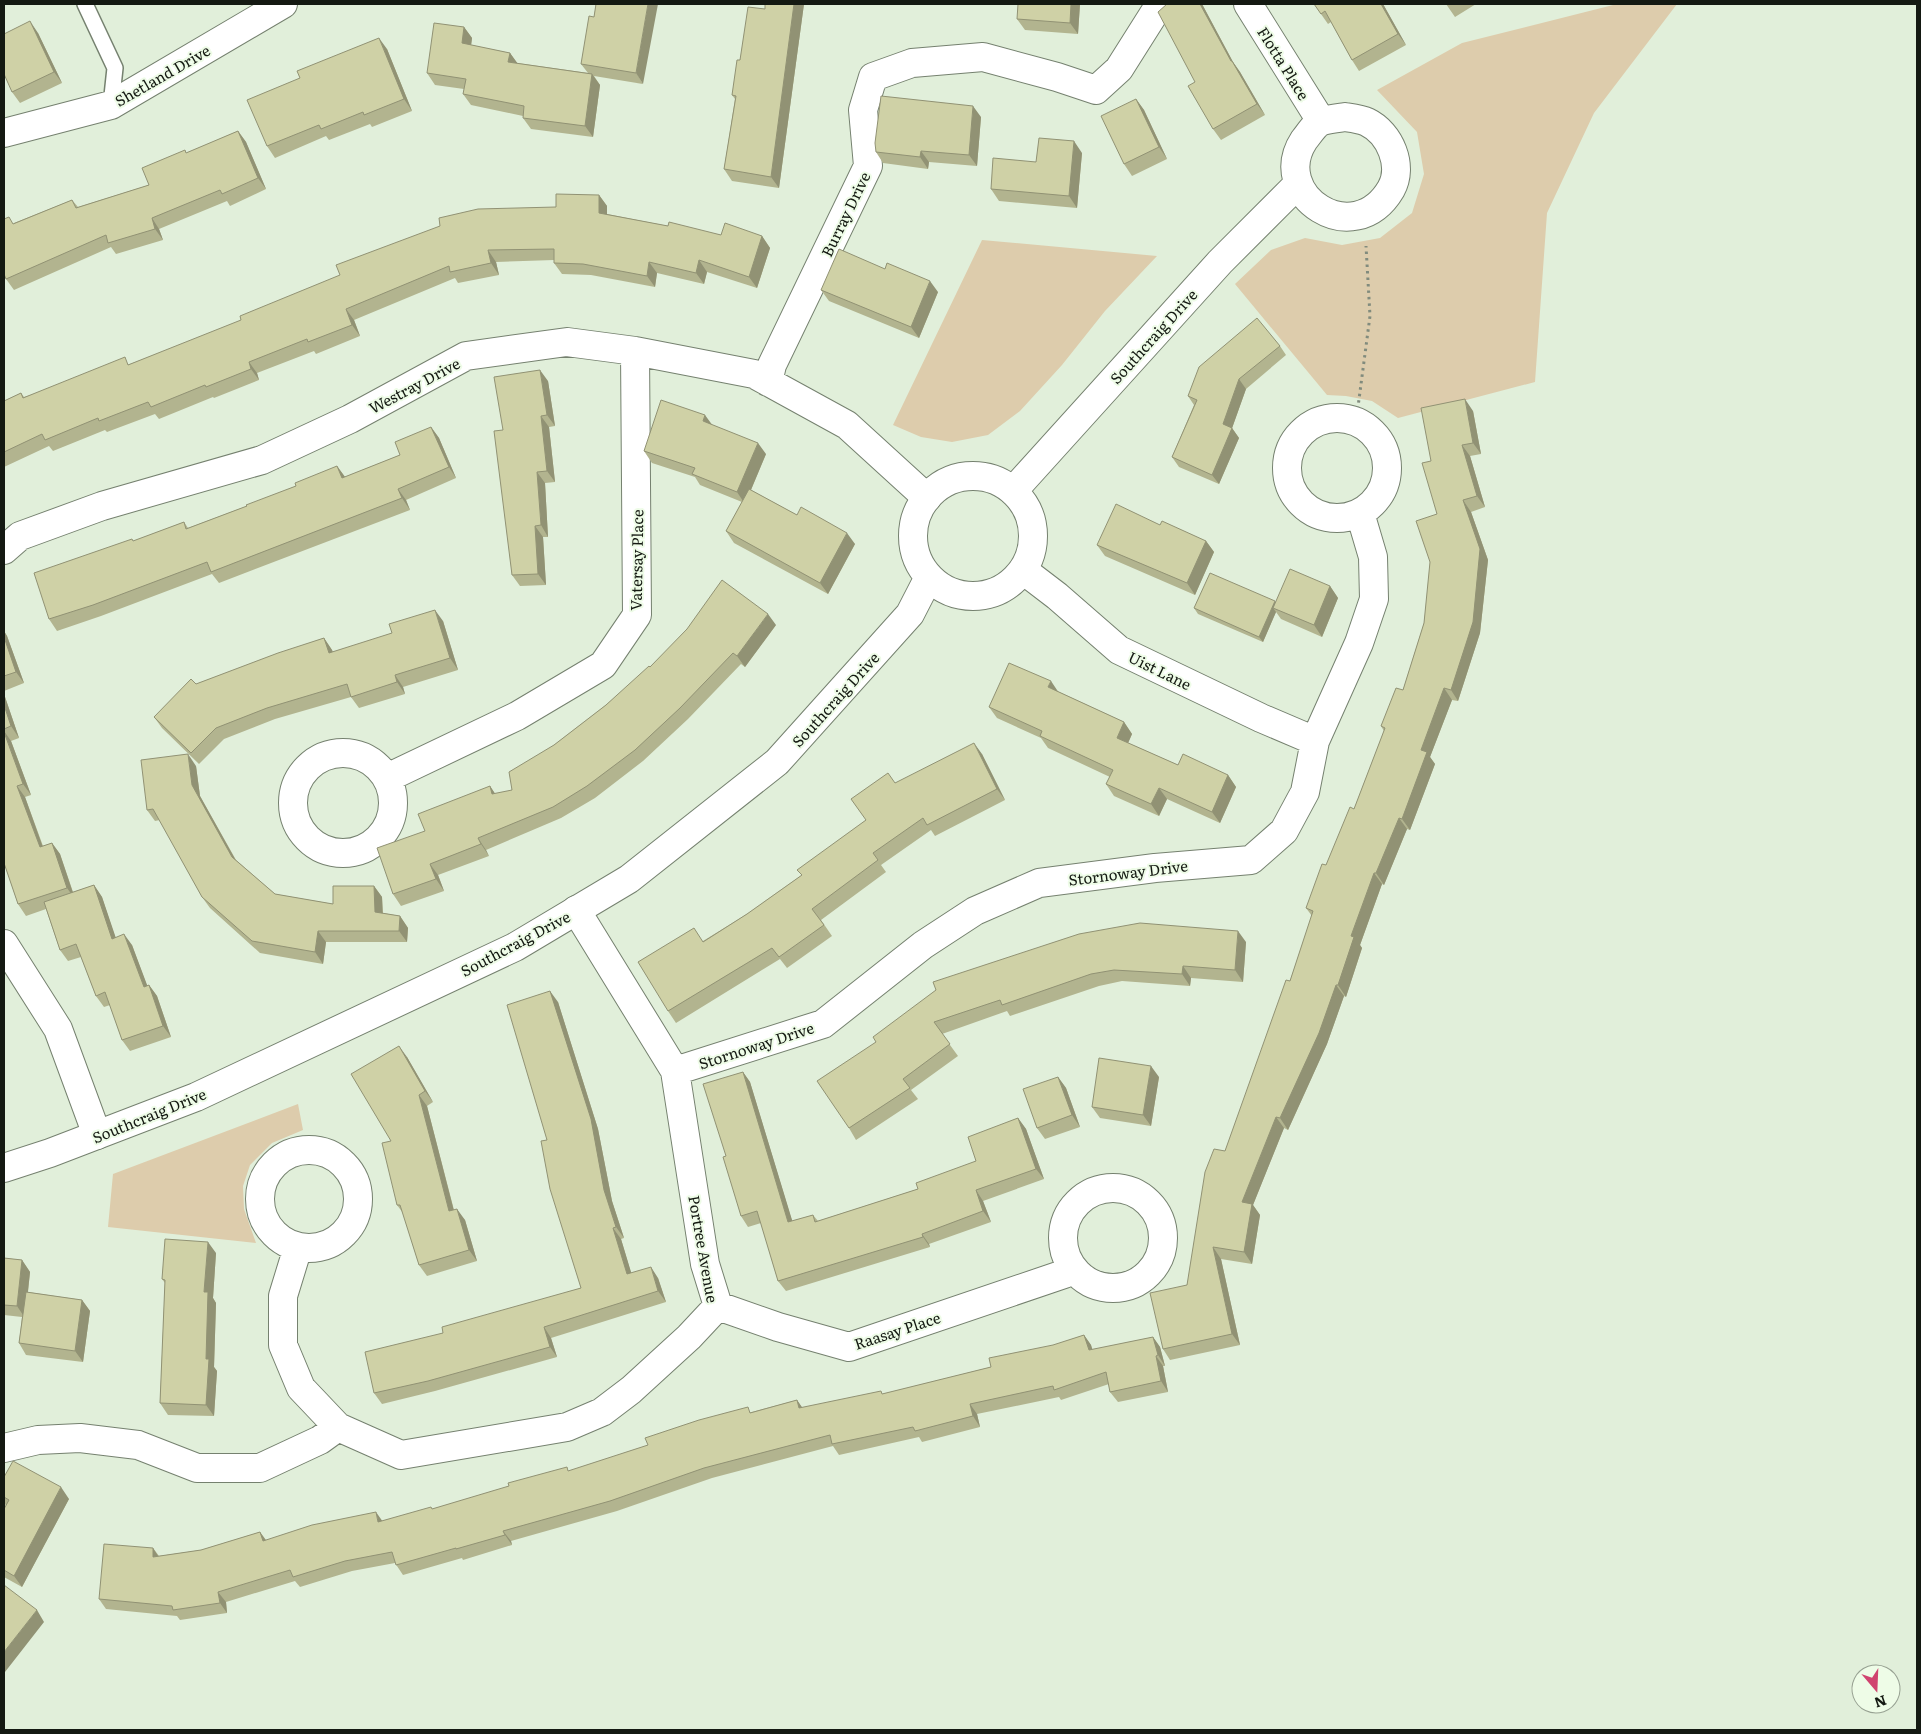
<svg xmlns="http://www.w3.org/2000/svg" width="1921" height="1734" font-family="Literata,serif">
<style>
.green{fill:#ddccac}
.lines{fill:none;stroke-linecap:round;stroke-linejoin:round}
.lane-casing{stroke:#75816f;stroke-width:18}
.street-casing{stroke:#75816f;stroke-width:30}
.secondary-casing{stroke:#75816f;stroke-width:30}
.path{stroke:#818b7d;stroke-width:3;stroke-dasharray:2.5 4;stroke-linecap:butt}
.lane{stroke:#fff;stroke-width:15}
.street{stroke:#fff;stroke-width:28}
.secondary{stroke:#fff;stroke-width:28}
.wall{fill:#b2b48f}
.shaded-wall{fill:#919274}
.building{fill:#cfd1a6;stroke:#919274}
.labels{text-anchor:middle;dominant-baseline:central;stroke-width:4;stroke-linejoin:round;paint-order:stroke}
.street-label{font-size:15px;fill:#141912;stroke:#eefce7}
</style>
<rect width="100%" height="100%" fill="#e1efda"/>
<!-- green -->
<path class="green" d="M1617 4H1677L1594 113 1547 213 1535 382 1398 418 1372 401 1346 396 1327 395 1235 284 1271 250 1305 238 1342 245 1380 238 1412 213 1424 174 1417 132 1377 90 1462 43Z
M982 240 1157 256 1105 311 1062 365 1020 411 988 435 952 442 921 437 893 425Z
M298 1104 303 1130 272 1143 250 1165 243 1186 244 1209 256 1243 108 1227 113 1174Z"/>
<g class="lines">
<defs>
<path id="lane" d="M85 4 115 68 111 105"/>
<path id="street" d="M1248 4 1321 121
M4 133 111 105 283 4
M768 382 772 365 868 166 863 110 873 77 912 63 983 57 1057 77 1096 90 1119 69 1155 12 1164 4
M1287 468a50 50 0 1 1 100 0a50 50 0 1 1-100 0Z
M4 550 20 536 102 506 262 460 350 419 466 356 567 342 635 351 754 374 847 425 927 498
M1023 570 1057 596 1119 650 1261 718 1315 741
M293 803a50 50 0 1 1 100 0a50 50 0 1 1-100 0Z
M387 778 517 716 603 665 637 615 635 351
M4 944 58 1029 97 1135
M675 1071 823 1024 923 945 975 911 1039 883 1155 868 1251 860 1284 831 1305 792 1315 741 1359 643 1374 599 1373 557 1360 513
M260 1199a49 49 0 1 1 98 0a49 49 0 1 1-98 0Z
M1063 1238a50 50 0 1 1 100 0a50 50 0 1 1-100 0Z
M298 1247 283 1296V1345L301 1388 338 1427 401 1455 567 1427 602 1412 631 1390 689 1337 718 1306 705 1264 675 1071 576 910
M718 1306 778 1327 849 1347 1064 1274 1073 1268
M4 1448 38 1440 80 1438 138 1445 197 1468H260L320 1440 338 1427"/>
<path id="secondary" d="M1345 117C1352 118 1361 119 1367 122 1390 133 1404 166 1391 189 1354 252 1268 195 1304 140 1309 134 1315 124 1322 121 1329 119 1338 118 1345 117Z
M913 536a60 60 0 1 1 120 0a60 60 0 1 1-120 0Z
M1013 491 1220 262 1298 184
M4 1168 50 1153 196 1097 515 947 629 879 777 762 910 614 929 577"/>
</defs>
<!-- lane casing -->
<use href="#lane" class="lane-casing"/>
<!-- street casing -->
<use href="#street" class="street-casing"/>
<!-- secondary casing -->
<use href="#secondary" class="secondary-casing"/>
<!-- path -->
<path class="path" d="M1356 422 1370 316 1366 246"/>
<!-- lane -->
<use href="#lane" class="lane"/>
<!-- street -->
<use href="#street" class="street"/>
<!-- secondary -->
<use href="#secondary" class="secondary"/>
</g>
<!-- wall -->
<path class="wall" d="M596 4 643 84 594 76 600 85 593 137 531 129 523 118V116L471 105 463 94 464 89 435 85 427 73 464 27 472 38 471 45 510 53 517 63 588 73 581 64 594 17Z
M765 4H804L779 188 732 181 724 169 735 99 732 95 740 60 765 9Z
M994 4H1007V5Z
M1080 4 1078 34 1025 30 1017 19Z
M1167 4H1202L1233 62 1240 72 1265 115 1221 140 1213 129Z
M1314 4H1383L1406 45 1359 71 1352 60 1331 22 1328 24Z
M1446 4H1476L1455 17Z
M38 33 62 83 20 103 12 92Z
M387 49 412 111 372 127 370 124 329 140 326 136 275 158 267 146Z
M1136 99 1144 110 1167 159 1132 176 1124 164Z
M981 117 977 166 929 162 928 169 883 163 876 152Z
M238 131 246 142 266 189 230 206 227 201 159 229 163 240 116 254 111 247 14 290 6 279 14 223 72 200 78 207 149 185 187 153Z
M1082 153 1077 208 999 201 991 189 1036 162Z
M599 195 607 206V214L668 226 721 235 762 236 770 248 757 288 707 272 704 284 657 273 655 287 591 275 562 274 554 263V260L496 262 499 275 458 283 455 278 354 320 360 336 316 354 314 351 257 373 259 380 214 398 213 397 159 419 155 414 107 432 105 430 53 451 49 446 4 467V401L21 393 24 397 130 364 556 207Z
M821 290 938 292 919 338 829 301Z
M1280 346 1286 355 1246 389 1232 428 1239 438 1219 484 1179 467 1172 457 1194 405 1188 396Z
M548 381 555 426 549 427 555 482 545 483 548 537H543L546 585 520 586 512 575 503 430Z
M1473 411 1481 454 1470 456 1485 507 1471 512 1488 560 1480 633 1458 701 1452 700 1430 757 1435 764 1410 830 1407 829 1384 885 1382 884 1360 945 1362 948 1346 997 1344 996 1327 1044 1288 1130 1284 1128 1253 1205 1260 1215 1252 1264 1221 1259 1240 1345 1170 1360 1163 1349 1187 1285 1225 1151 1290 981 1312 916 1306 908 1326 865 1354 809 1384 731 1381 726 1403 690 1424 623 1437 514 1431 461Z
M431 427 439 438 456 478 406 500 410 510 219 583 212 574 101 616 57 631 49 619 134 541 184 522 188 528 247 506 296 486 337 466 345 477 400 455Z
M644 451 766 454 751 490 797 515 855 544 828 594 734 543 726 531 742 502 700 485 695 477 652 463Z
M1160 525 1206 541 1214 552 1195 595 1105 556 1097 545Z
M1330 586 1338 598 1322 637 1281 619 1276 612 1263 642 1198 614 1194 608 1276 602Z
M443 621 458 670 403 687 405 694 359 708 351 697 275 719 224 739 199 764 162 728 154 717 196 684 324 638 332 650 333 652Z
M776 625 745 667 741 664 688 719 643 761 595 798 561 818 486 850 489 856 438 875 444 891 401 906 393 894 425 831 490 786 495 794 512 790 554 745 606 705 650 667Z
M4 631 7 636 24 683 4 691Z
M1057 691 1124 722 1132 734 1128 743 1178 765 1228 775 1236 787 1220 823 1167 799 1159 816 1114 796 1106 784 1110 777 1048 748 1041 738 997 718 989 707Z
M4 694 19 738 11 741 31 795 25 797 43 846 52 843 60 854 73 892 94 885 102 897 115 937 132 945 147 986 149 985 157 996 171 1037 130 1051 122 1040 110 1005 104 1007 96 996 81 957 68 961 60 950 46 909 26 916 18 904 4 863Z
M982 754 1005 800 935 836 931 830 881 865 886 872 821 920 832 936 787 968 780 959 676 1023 668 1011 703 941 747 914 802 875 866 820 895 783Z
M196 766 200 796 236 860 275 894 333 904 374 886 382 897 383 913 400 916 408 928 407 942H326L323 964 260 953 210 908 202 897 160 820 155 821 147 810Z
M1246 942 1243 982 1191 978 1190 986 1122 981 1099 986 1010 1016 1007 1011 942 1034 958 1056 911 1090 918 1099 856 1140 849 1128 876 1042 936 990Z
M558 1002 598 1129 612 1201 624 1238 621 1239 631 1273 658 1278 666 1302 551 1338 557 1357 435 1391 382 1404 374 1393 443 1333 581 1288 547 1140Z
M407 1057 433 1102 427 1106 454 1210 465 1220 477 1261 427 1276 419 1265 403 1213 397 1205 391 1141Z
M743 1072 750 1082 792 1221 813 1215 818 1221 918 1189 976 1161 1018 1118 1026 1129 1044 1179 983 1201 991 1222 929 1244 930 1247 786 1291 778 1281 761 1223 748 1227 741 1216 726 1156Z
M1058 1077 1066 1088 1080 1127 1045 1139 1037 1128Z
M1159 1077 1151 1126 1100 1118 1092 1107Z
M216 1253 213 1298 216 1303 214 1367 217 1371 214 1416 168 1415 160 1403 165 1283 162 1279Z
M4 1258 22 1260 30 1272 28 1292 82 1300 90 1311 83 1362 26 1355 19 1343 22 1317 4 1315Z
M1084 1335 1091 1345 1092 1350 1153 1337 1160 1347 1165 1366H1163L1168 1392 1118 1402 1110 1392 1109 1384 1061 1400 1059 1397 977 1414 980 1427 922 1442 919 1437 839 1455 833 1446 712 1478 617 1511 511 1541 512 1545 463 1560 462 1558 403 1575 395 1563 352 1571 300 1587 295 1581 226 1602 227 1613 180 1620 177 1616 106 1609 99 1599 153 1548 159 1556 201 1550 260 1532 266 1540 382 1521 432 1509 570 1471 752 1412 797 1400 802 1408 883 1394 991 1367Z
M4 1477 69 1499 22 1587 4 1577V1509L6 1505 4 1504Z"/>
<!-- shaded-wall -->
<path class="shaded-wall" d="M648 4H658L643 84 636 73Z
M794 4H804L779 188 771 177Z
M1071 4H1080L1078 34 1070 23Z
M1200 4H1202L1233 62 1240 72 1265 115 1257 104 1231 61Z
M1381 4H1383L1406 45 1398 34Z
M30 21 38 33 62 83 54 72Z
M464 27 472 38 470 54 462 43Z
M379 38 387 49 412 111 404 99Z
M510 53 518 64 508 62Z
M592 74 600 85 593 137 585 126Z
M1136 99 1144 110 1167 159 1159 147Z
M973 106 981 117 977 166 969 155Z
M238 131 246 142 266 189 258 178Z
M1074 141 1082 153 1077 208 1069 196Z
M921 151 929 162 928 169 920 157Z
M599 195 607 206V224L599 213Z
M152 218 159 229 163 240 155 229Z
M762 236 770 248 757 288 749 277Z
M488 250 496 262 499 275 491 263Z
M699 260 707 272 704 284 696 273Z
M649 262 657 273 655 287 647 276Z
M930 281 938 292 919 338 911 327Z
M346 309 354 320 360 336 352 325Z
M249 362 257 373 259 380 251 369Z
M540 370 548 381 555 426 547 415Z
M1239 379 1246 389 1230 434 1223 424Z
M1465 399 1473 411 1481 454 1473 443Z
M705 415 713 426 703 421Z
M541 416 549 427 555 482 547 471Z
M431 427 439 438 456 478 449 467Z
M1232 428 1239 438 1219 484 1212 475Z
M758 443 766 454 745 504 737 492Z
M1462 445 1470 456 1485 507 1477 496Z
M337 466 345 477 342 478Z
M537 472 545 483 548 537 541 525Z
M398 489 406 500 410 510 402 498Z
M1463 500 1471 512 1488 560 1480 633 1458 701 1451 690Z
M535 526 543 537 546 585 538 574Z
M847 533 855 544 828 594 820 583Z
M1206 541 1214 552 1195 595 1187 583Z
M1330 586 1338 598 1322 637 1314 625Z
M1275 601 1279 607 1273 608 1276 612 1263 642 1259 637Z
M435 610 443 621 458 670 450 658Z
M768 614 776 625 745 667 737 656Z
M4 631 7 636 24 683 16 672 4 637Z
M324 638 332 650 337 665 329 653Z
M395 675 403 687 405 694 397 682Z
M1051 681 1059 693 1048 687Z
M1444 688 1452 700 1430 757 1435 764 1410 830 1402 819 1421 750Z
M4 694 19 738 11 726 4 705Z
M1124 722 1132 734 1125 750 1117 738Z
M4 731 11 741 31 795 23 784Z
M974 743 982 754 1005 800 997 789Z
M188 754 196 766 200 796 240 868 232 857 192 785Z
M1228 775 1236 787 1220 823 1212 812Z
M17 786 25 797 47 859 40 847Z
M490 786 498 798 492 794Z
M1159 788 1167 799 1159 816 1151 804Z
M1399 818 1407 829 1384 885 1376 873Z
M478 838 486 850 489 856 481 844Z
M52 843 60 854 75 899 67 888Z
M430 864 438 875 444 891 436 879Z
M1374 873 1382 884 1360 945 1362 948 1346 997 1338 985 1351 936Z
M94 885 102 897 120 950 112 939Z
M374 886 382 897 383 923 375 912Z
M400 916 408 928 407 942 399 931Z
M318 931 326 942 323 964 315 952Z
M1238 931 1246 942 1243 982 1235 970Z
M124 934 132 945 152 998 144 987Z
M1183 966 1191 978 1190 986 1182 974Z
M149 985 157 996 171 1037 163 1026Z
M1336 985 1344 996 1327 1044 1288 1130 1280 1118Z
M550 991 558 1002 598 1129 612 1201 624 1238 616 1227 604 1190Z
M399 1046 407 1057 433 1102 425 1091Z
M1151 1066 1159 1077 1151 1126 1143 1115Z
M743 1072 750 1082 796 1233 788 1222Z
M1058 1077 1066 1088 1080 1127 1072 1115Z
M419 1095 427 1106 457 1223 449 1211Z
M1276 1117 1284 1128 1253 1205 1260 1215 1252 1264 1244 1252 1242 1202Z
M1018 1118 1026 1129 1044 1179 1036 1169Z
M976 1190 983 1201 991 1222 983 1211Z
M457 1209 465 1220 477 1261 469 1250Z
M613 1228 621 1239 635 1285 627 1274Z
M922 1234 929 1244 930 1247 923 1237Z
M208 1242 216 1253 213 1298 216 1303 214 1367 217 1371 214 1416 206 1405 204 1292Z
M1213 1247 1221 1259 1240 1345 1232 1334Z
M22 1260 30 1272 25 1318 17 1306Z
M651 1267 658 1278 666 1302 658 1291Z
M82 1300 90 1311 83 1362 75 1351Z
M544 1327 551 1338 557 1357 550 1347Z
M1084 1335 1091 1345 1096 1361 1089 1350Z
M1153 1337 1160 1347 1165 1366 1158 1355Z
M1156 1356 1163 1366 1168 1392 1161 1381Z
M797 1400 804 1410 799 1408Z
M970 1404 977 1414 980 1427 973 1416Z
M61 1487 69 1499 22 1587 14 1576Z
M376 1512 383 1522H378Z
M503 1531 511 1541 512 1545 505 1535Z
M260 1532 267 1542 263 1541Z
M153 1548 160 1559 153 1557Z
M218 1592 226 1602 227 1613 220 1603Z
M37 1610 44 1622 5 1672 4 1670V1652Z"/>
<!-- building -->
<path class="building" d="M596 4H648L636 73 581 64 589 16 594 17Z
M765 4H794L771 177 724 169 736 96 732 95 737 60H740L748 7 765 9Z
M1018 4H1071L1070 23 1017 19Z
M1167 4H1200L1231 61H1232L1257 104 1213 129 1188 86 1195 82 1158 12Z
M1314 4H1381L1398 34 1352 60 1325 11 1321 14Z
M30 21 54 72 12 92 4 74V34Z
M434 23 464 27 462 43 510 53 508 62 592 74 585 126 523 118 524 106 463 94 466 79 427 73Z
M379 38 404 99 364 115 363 112 321 129 319 125 267 146 247 100 300 78 297 71Z
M881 96 973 106 969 155 921 151 920 157 876 152 875 143Z
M1136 99 1159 147 1124 164 1101 116Z
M238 131 258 178 222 194 220 190 152 218 155 229 108 243 106 235 6 279 4 274V219L9 217 13 224 72 200 76 208 149 185 142 168 185 150 186 153Z
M1039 138 1074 141 1069 196 991 189 993 158 1036 162Z
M556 194 599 195V213L668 226 669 222 721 235 725 223 762 236 749 277 699 260 696 273 649 262 647 276 583 264 554 263V249L488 250 491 263 450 272 449 266 346 309 352 325 308 342 307 339 249 362 251 369 206 387 205 385 151 407 148 402 99 421 98 418 45 440 42 434 4 452V401L21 393 23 398 125 357 128 365 241 320 240 316 340 275 336 265 440 226 439 218 478 209 556 207Z
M839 249 885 269 887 263 930 281 911 327 821 290Z
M1257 318 1280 346 1239 379 1223 424 1232 428 1212 475 1172 457 1197 400 1188 396 1199 367Z
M540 370 547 415 541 416 547 471 537 472 541 525 535 526 538 574 512 575 494 431 503 430 494 377Z
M1465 399 1473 443 1462 445 1477 496 1463 500 1480 549 1473 622 1451 690 1444 688 1421 750 1427 752 1402 819 1399 818 1376 873H1374L1351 936 1354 937 1338 985H1336L1319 1033 1280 1118 1276 1117 1242 1202 1252 1204 1244 1252 1213 1247 1232 1334 1163 1349 1150 1293 1187 1285 1205 1172 1214 1149 1225 1151 1286 980 1290 981 1313 911 1306 908 1322 864 1326 865 1350 807 1354 809 1385 728 1381 726 1396 688 1403 690 1424 623 1430 562 1416 521 1437 514 1422 463 1431 461 1421 408Z
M661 400 705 415 703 421 758 443 737 492 692 474 695 468 644 451Z
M431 427 449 467 398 489 402 498 211 572 207 562 93 605 49 619 34 573 132 539 133 541 184 522 186 529 247 506 246 505 296 486 295 483 337 466 342 478 400 455 395 442Z
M749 489 797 515 801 507 847 533 820 583 726 531Z
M1116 504 1160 525 1162 521 1206 541 1187 583 1097 545Z
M1290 569 1330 586 1314 625 1273 608Z
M1210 573 1275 601 1259 637 1194 608Z
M722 580 768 614 737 656 733 653 680 708 635 750 587 786 553 807 478 838 481 844 430 864 436 879 393 894 377 848 425 831 418 814 490 786 492 794 512 790 509 772 554 745 606 705 649 666 650 667 687 629Z
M435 610 450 658 395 675 397 682 351 697 347 684 267 708 216 728 191 753 154 717 191 679 196 684 278 653 324 638 329 653 392 633 389 624Z
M4 637 16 672 4 676Z
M1009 663 1051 681 1048 687 1124 722 1117 738 1178 765 1183 754 1228 775 1212 812 1159 788 1151 804 1106 784 1113 770 1040 736 1042 731 989 707Z
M4 705 11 726 4 729Z
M4 732 23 784 17 786 40 847 52 843 67 888 18 904 4 863Z
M974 743 997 789 927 825 923 818 873 853 878 860 812 909 824 925 779 957 772 948 668 1011 638 962 694 928 703 942 747 914 802 875 797 870 866 820 851 799 888 773 895 783Z
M188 754 192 785 232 857 275 894 333 904V886H374L375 912 400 916 399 931H318L315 952 252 941 202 897 153 809 147 810 141 760Z
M94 885 112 939 124 934 144 987 149 985 163 1026 122 1040 105 992 96 996 76 944 60 950 44 902Z
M1140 923 1238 931 1235 970 1183 966 1182 974 1114 970 1091 974 1002 1005 1000 1000 934 1022 950 1044 903 1079 910 1088 849 1128 817 1081 876 1042 873 1037 936 990 933 982 1079 934Z
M550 991 591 1119 604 1190 616 1227 613 1228 627 1274 651 1267 658 1291 544 1327 550 1347 428 1381 374 1393 365 1352 443 1333 442 1327 581 1288 550 1189 541 1141 547 1140 507 1005Z
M399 1046 425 1091 419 1095 449 1211 457 1209 469 1250 419 1265 400 1205H397L382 1143 391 1141 351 1074Z
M1099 1058 1151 1066 1143 1115 1092 1107Z
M743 1072 788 1222 813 1215 815 1222 918 1189 916 1183 976 1161 968 1137 1018 1118 1036 1169 976 1190 983 1211 922 1234 923 1237 778 1281 757 1211 741 1216 723 1157 726 1156 703 1084Z
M1058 1077 1072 1115 1037 1128 1023 1089Z
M165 1239 208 1242 204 1292H208L206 1359H209L206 1405 160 1403 165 1280 162 1279Z
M4 1258 22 1260 17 1306 4 1305Z
M26 1292 82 1300 75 1351 19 1343Z
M1084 1335 1089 1350 1153 1337 1158 1355 1156 1356 1161 1381 1110 1392 1106 1372 1054 1390 1053 1386 970 1404 973 1416 915 1431 913 1427 832 1444 830 1435 704 1468 610 1501 503 1531 505 1535 456 1549V1548L396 1565 392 1552 345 1561 293 1577 290 1570 218 1592 220 1603 173 1610 172 1606 99 1599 104 1544 153 1548V1557L201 1550 260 1532 263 1541 312 1525 376 1512 378 1522 431 1507 432 1509 509 1486 508 1483 567 1467 568 1471 648 1445 645 1438 699 1420 748 1407 750 1413 797 1400 799 1408 881 1391 882 1394 991 1367 989 1358 1053 1345Z
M13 1461 61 1487 14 1576 4 1570V1509L9 1500 4 1497V1477Z
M4 1585 37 1610 4 1652Z"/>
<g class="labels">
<!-- street labels -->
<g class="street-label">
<text transform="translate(1284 63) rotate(58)">Flotta Place</text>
<text transform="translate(162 75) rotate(-30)">Shetland Drive</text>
<text transform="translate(845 214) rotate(-64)">Burray Drive</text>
<text transform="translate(1153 336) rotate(-48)">Southcraig Drive</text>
<text transform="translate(414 385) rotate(-28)">Westray Drive</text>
<text transform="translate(636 560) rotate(-89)">Vatersay Place</text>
<text transform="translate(1160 670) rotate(26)">Uist Lane</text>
<text transform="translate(835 699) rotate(-48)">Southcraig Drive</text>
<text transform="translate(1128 872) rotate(-7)">Stornoway Drive</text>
<text transform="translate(515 943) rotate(-28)">Southcraig Drive</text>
<text transform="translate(756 1045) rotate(-18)">Stornoway Drive</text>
<text transform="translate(149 1115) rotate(-22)">Southcraig Drive</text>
<text transform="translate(704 1249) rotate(80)">Portree Avenue</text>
<text transform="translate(897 1330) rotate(-18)">Raasay Place</text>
</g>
</g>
<!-- border -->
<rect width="1921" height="1734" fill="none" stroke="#141912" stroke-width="10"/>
<!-- north arrow -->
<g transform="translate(1876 1689) rotate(161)"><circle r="24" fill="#eefce7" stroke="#97a192"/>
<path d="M0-4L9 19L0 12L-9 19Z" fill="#d0436f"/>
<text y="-8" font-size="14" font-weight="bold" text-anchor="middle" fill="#141912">N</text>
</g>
</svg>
